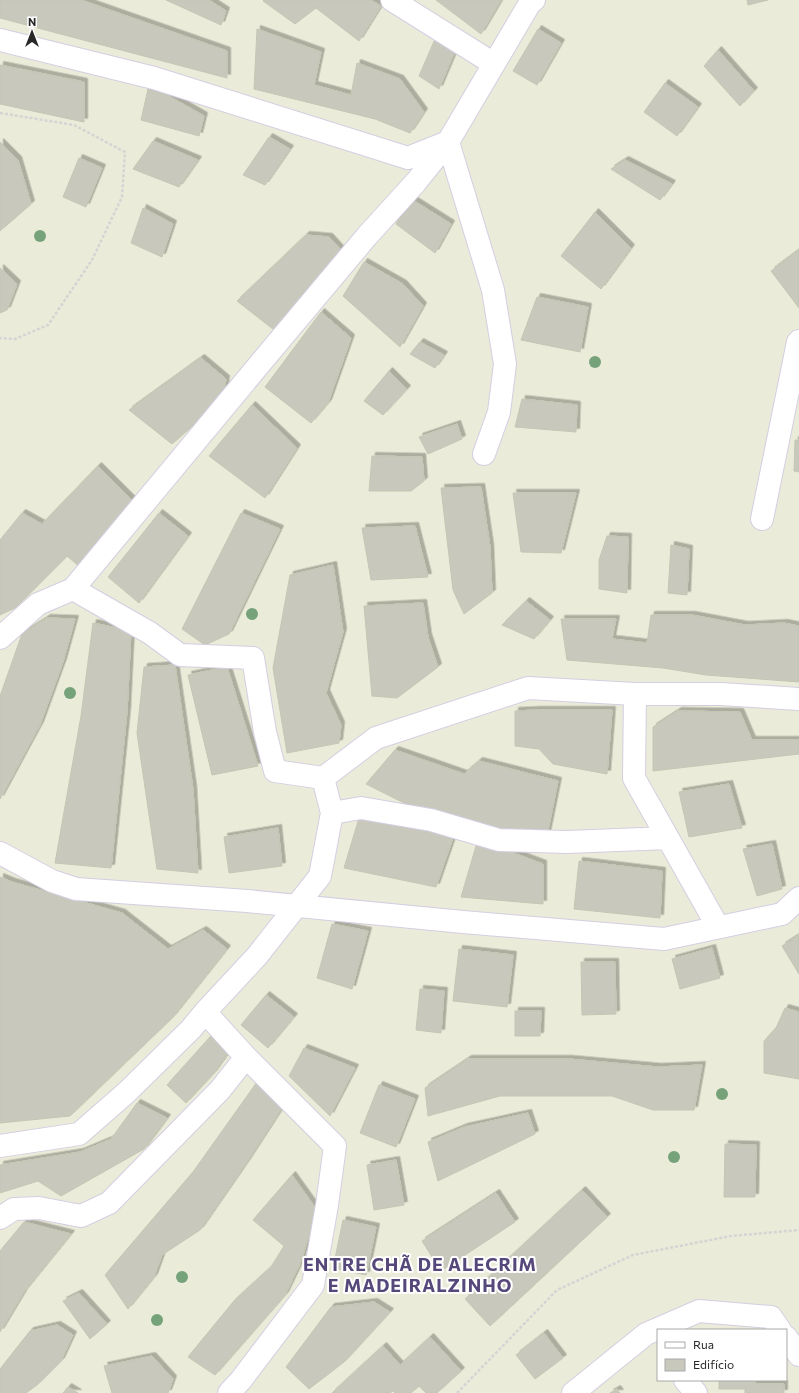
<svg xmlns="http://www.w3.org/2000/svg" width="799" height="1393" font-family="Commissioner,sans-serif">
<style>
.building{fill:#c8c9bc;stroke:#c4c6b3;filter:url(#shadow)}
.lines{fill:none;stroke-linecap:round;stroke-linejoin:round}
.minor-casing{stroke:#d4cee2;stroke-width:24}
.path{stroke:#d4d4d4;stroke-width:2.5;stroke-dasharray:3 2;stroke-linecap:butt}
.minor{stroke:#fff;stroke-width:22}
.tree{fill:#76a27a}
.labels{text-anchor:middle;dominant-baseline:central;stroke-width:4;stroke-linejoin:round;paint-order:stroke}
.district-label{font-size:18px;font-weight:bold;letter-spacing:1px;fill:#56487a;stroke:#fff}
</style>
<defs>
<filter id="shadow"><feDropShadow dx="3.5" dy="-3.5" stdDeviation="0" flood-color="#0004"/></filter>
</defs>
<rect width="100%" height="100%" fill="#ebebd9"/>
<!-- building -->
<path class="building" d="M0 0H81L227 51V78L0 18Z
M166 0H209L226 11 221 25Z
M264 0H371L381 6 359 41 316 8 295 24 263 1Z
M436 0H501L481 34Z
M747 0H768L748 5Z
M257 29 321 52 314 85 351 95 357 63 400 79 424 112 410 133 375 119 254 89Z
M538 29 561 43 537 85 513 71Z
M435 39 455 51 439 89 419 76Z
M718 50 754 91 740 106 704 66Z
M0 65 84 82V122L0 104Z
M665 83 698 107 677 136 644 112Z
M148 89 167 95 204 116 199 136 141 120Z
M269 137 290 149 265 185 243 175Z
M153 141 198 160 179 187 133 169Z
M0 142 18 160 31 204 0 231Z
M79 158 102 168 86 207 63 197Z
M625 160 672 184 660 200 611 169Z
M408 197 451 224 435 253 396 224Z
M143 208 173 224 162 257 131 243Z
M595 212 631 248 601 289 561 256Z
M306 235 329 237 341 250 323 283 278 333 237 301Z
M799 250V308L771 271Z
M364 262 403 284 423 306 400 347 343 296Z
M0 268 17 284 7 310 0 313Z
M537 297 588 307 580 352 521 340Z
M321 312 351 338 328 403 311 423 265 387Z
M420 342 444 355 435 368 410 354Z
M201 358 226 379 223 399 172 444 129 410Z
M389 371 407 389 383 415 364 401Z
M522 399 577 405 576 432 515 427Z
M252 405 297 448 265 498 209 456Z
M457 424 462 439 428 454 419 437Z
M795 440H799V472L794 471Z
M372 456 422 457 424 481 411 491H369Z
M98 466 132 500 81 568 67 556 15 608 0 615V540L22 513 42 524Z
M481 487 490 547 492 593 464 614 453 590 441 488Z
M513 493H576L561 553 521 552Z
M159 513 188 536 139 603 108 577Z
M241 513 280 529 229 634 205 645 182 629Z
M415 526 428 577 371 580 362 528Z
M607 536 628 537 627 593 599 589V560Z
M671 545 689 549 687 595 668 593Z
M333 565 343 632 326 693 341 725 339 743 287 753 273 668 290 575Z
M526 601 550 620 534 639 502 625Z
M423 603 428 637 438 667 397 698 372 696 364 606Z
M651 615H692L745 625 784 623 799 626V682L706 675 663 668 567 660 561 619H616L612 639 647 643Z
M47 618 75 619 63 662 40 725 0 799V696L22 634Z
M93 623 131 631 127 712 111 868 55 863 81 716Z
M175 665 193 789 198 873 157 869 137 733 144 667Z
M227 667 258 766 212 775 188 675Z
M536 710H612L607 774 553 764 539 749 515 746V711Z
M678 711 740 712 752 740H799V754L653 771V727Z
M395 750 464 774 479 761 558 781 547 835 486 830 412 807 366 784Z
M729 784 742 828 689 837 679 792Z
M359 818 454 835 436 887 344 868Z
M278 828 282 866 229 873 224 837Z
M772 844 782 889 757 896 743 849Z
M476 846 500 848 543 864V904L461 897Z
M579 861 662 871 660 918 574 909Z
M0 877 12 882 122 913 168 949 203 930 227 949 172 1018 70 1116 0 1123Z
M332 924 368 931 352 989 317 978Z
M799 935V974L782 946Z
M712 948 720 978 680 989 672 959Z
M459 949 513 955 507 1007 453 1001Z
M581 962H615L616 1014 582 1015Z
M420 989 444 991 441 1033 416 1030Z
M266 995 294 1017 268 1048 241 1025Z
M785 1008 799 1012V1079L764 1073V1041L776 1028Z
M515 1011H541L540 1036H515Z
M211 1036 231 1049 213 1074 186 1103 167 1085Z
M304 1048 355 1068 330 1116 289 1076Z
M468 1059H569L658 1067 702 1065 694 1110H653L612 1096H500L428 1116 425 1088Z
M257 1082 284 1105 247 1162 200 1230 162 1255 154 1277 128 1309 105 1275 193 1172Z
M379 1085 415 1099 396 1147 360 1133Z
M137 1103 167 1118 144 1149 61 1196 38 1181 0 1193V1165L80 1152 111 1139Z
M528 1113 535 1134 438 1181 428 1142 464 1127Z
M725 1144 756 1145 755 1197H724Z
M396 1160 404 1205 374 1210 367 1165Z
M292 1175 317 1210 300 1264 285 1295 215 1375 188 1357 234 1301 271 1267 284 1246 253 1220Z
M582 1190 607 1217 490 1326 465 1299Z
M496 1193 515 1222 441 1271 422 1241Z
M343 1220 376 1227 366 1275 333 1268Z
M24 1222 71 1234 24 1292 0 1332V1251Z
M79 1293 107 1324 90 1339 63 1301Z
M374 1302 390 1312 344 1362 309 1389 286 1367 331 1307Z
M57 1325 73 1335 61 1361 37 1385 26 1393H0V1369L30 1331Z
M544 1333 563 1358 535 1379 516 1355Z
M430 1337 461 1371 437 1393H426L419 1386 411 1393H395L393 1391 390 1393H332L383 1346 400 1365Z
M152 1356 173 1379 168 1393H112L104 1366Z
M719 1380H755V1384H784V1393H745V1389H719Z
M68 1387 78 1393H63Z
M617 1389 620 1393H610Z"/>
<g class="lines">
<defs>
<path id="minor" d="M392 0 494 64
M0 40 154 78 408 158 448 142 530 3 534 0
M448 142 493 290 505 364 499 412 484 454
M762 519 798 342 799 341
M73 589 150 633 180 655 253 658 265 732 275 771 323 778
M0 638 38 604 73 589 263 360 367 236 416 182 448 142
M635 694H721L799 699
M332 813 361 808 431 820 499 840 567 842 668 838
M0 853 52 881 76 889 247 901 463 922 664 939 782 914 799 898
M205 1012 246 1057 335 1146 327 1205 313 1285 241 1380 229 1393
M0 1146 79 1134 127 1092 191 1029 205 1012 257 956 320 876 332 813 323 778 376 738 528 688 635 694 634 778 718 927
M0 1218 14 1209 39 1208 81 1216 109 1203 220 1090 246 1057
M786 1337 799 1355
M685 1380 696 1393
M573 1393 646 1334 699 1311 771 1317 780 1330"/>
</defs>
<!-- minor casing -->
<use href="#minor" class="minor-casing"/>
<!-- path -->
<path class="path" d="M0 113 74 125 125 152 122 197 92 260 48 325 15 339 0 338
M457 1393 557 1290 633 1255 731 1236 799 1230"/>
<!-- minor -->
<use href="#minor" class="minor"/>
</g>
<!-- trees -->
<g class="tree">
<circle cx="40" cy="236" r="6"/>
<circle cx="595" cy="362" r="6"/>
<circle cx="252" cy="614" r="6"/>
<circle cx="70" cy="693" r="6"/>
<circle cx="722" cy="1094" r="6"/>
<circle cx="674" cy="1157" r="6"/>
<circle cx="182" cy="1277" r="6"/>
<circle cx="157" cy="1320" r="6"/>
</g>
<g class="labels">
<!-- district labels -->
<g class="district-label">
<text x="420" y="1264">ENTRE CHÃ DE ALECRIM<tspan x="420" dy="21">E MADEIRALZINHO</tspan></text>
</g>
</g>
<!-- legend -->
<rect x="657" y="1329" width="130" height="52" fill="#ffffff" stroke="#a9a9a9"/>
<rect x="665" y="1342" width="20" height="6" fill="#ffffff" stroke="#a9a9a9"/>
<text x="693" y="1349" font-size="12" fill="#282828">Rua</text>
<rect x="665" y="1359" width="20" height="12" fill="#c8c9bc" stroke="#a9a9a9"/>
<text x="693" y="1369" font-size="12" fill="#282828">Edifício</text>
<!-- north arrow -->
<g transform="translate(32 32)" stroke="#ffffff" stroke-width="3" paint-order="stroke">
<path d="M0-3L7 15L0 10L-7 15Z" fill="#282828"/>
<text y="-6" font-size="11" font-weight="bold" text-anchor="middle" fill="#282828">N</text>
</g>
</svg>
